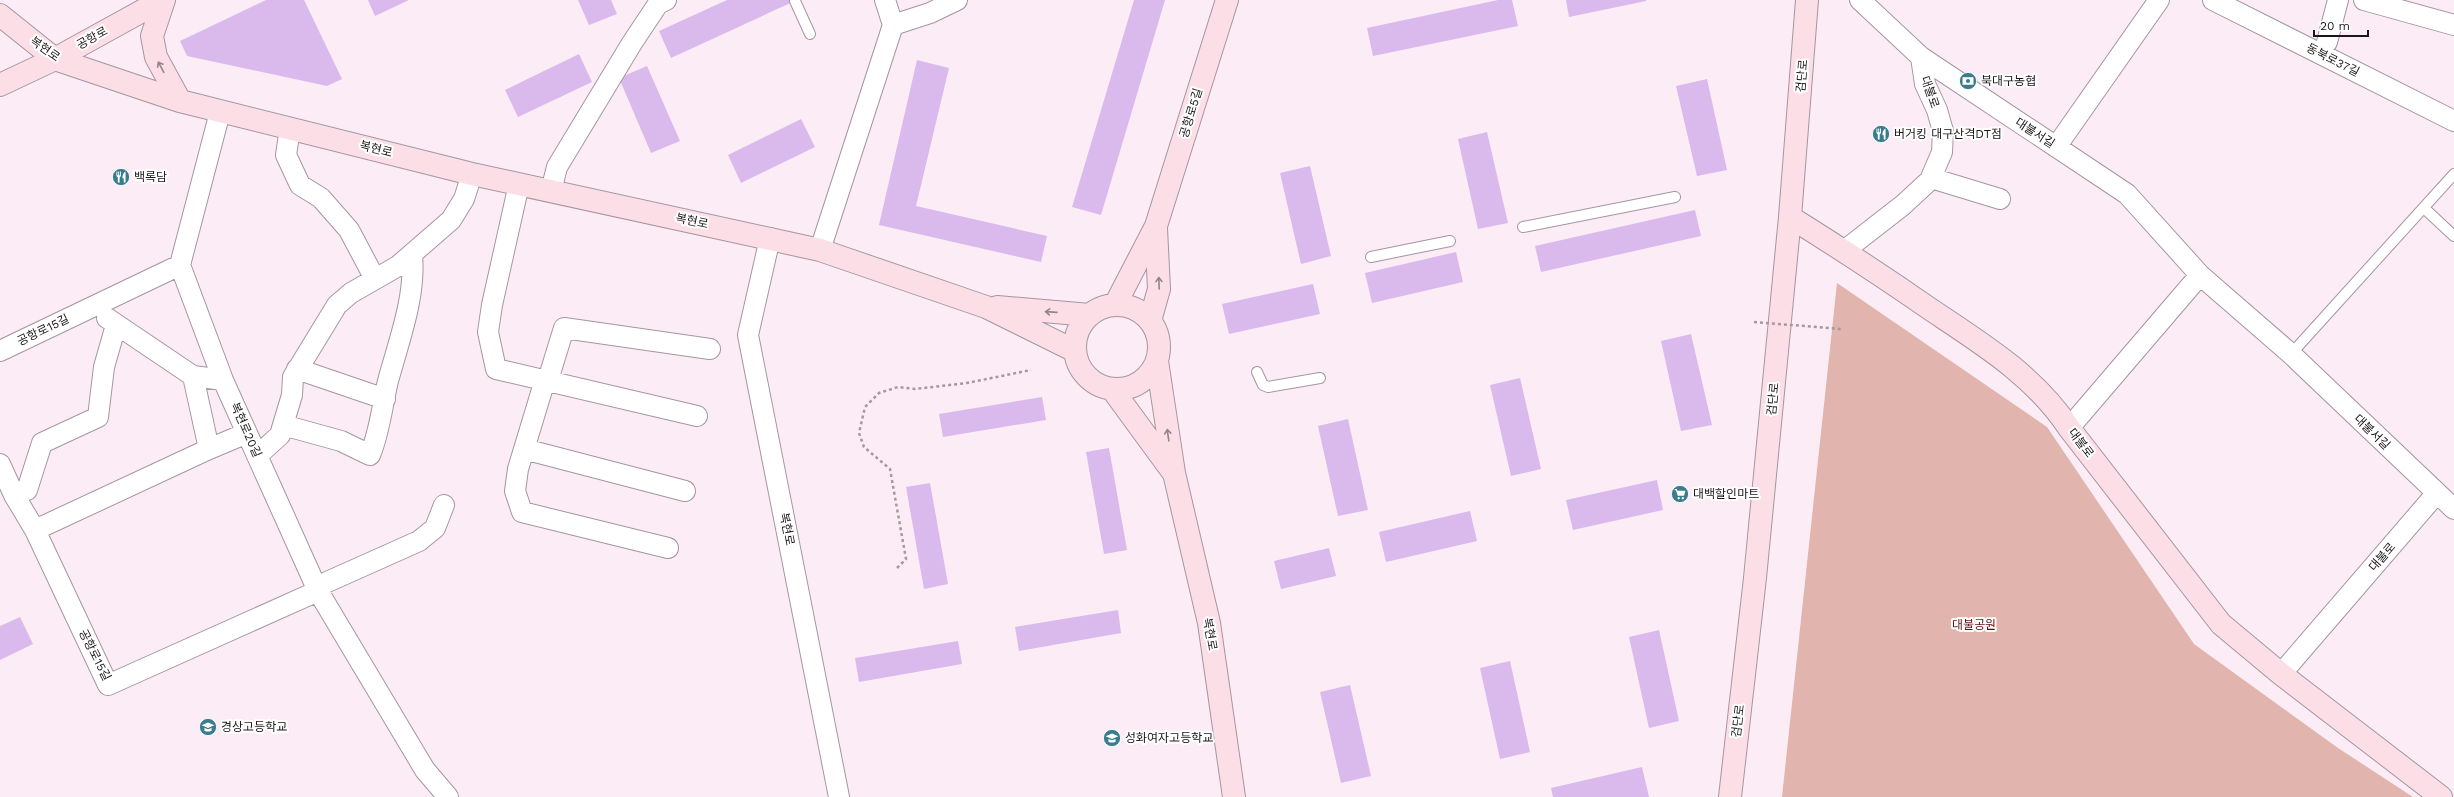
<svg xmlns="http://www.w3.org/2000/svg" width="2454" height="797" font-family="'Work Sans','Noto Sans KR',sans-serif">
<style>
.green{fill:#e1b4ae}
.building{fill:#dab9ed}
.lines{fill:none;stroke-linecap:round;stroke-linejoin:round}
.lane-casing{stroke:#a4969f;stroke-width:12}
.street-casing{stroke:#a4969f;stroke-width:22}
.secondary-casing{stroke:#a4969f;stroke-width:24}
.path{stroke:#a599a0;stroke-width:2.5;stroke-dasharray:3 3;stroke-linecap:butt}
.lane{stroke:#fff;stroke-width:10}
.street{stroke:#fff;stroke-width:20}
.secondary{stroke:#fcdee6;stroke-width:22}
.path-bridge{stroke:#a599a0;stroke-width:2.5;stroke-dasharray:3 3;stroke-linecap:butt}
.oneway{stroke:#97848a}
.labels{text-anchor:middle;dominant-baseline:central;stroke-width:4;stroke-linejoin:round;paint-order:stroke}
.street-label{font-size:12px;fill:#1b1619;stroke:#fff}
.poi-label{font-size:12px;fill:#1b1619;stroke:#fff;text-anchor:start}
.park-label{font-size:12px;fill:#5d110f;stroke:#fff}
</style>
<rect width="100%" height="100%" fill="#fcecf6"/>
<!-- green -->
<path class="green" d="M1837 283 2047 427 2194 644 2338 748 2413 797H1782Z"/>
<!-- building -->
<path class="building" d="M266 0H304L342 79 327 86 187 56 180 41Z
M368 0H409L375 16Z
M578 0H611L617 14 589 25Z
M727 0H797L671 58 659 31Z
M1134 0H1165L1101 215 1072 207Z
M1498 0H1512L1518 26 1373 56 1367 28Z
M1566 0H1646V1L1569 17Z
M579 54 592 82 518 117 505 90Z
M917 60 949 68 916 206 1047 236 1041 262 879 225Z
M647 66 680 141 651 153 619 78Z
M1707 79 1727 170 1697 176 1676 86Z
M801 119 815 147 741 183 728 155Z
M1487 132 1508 223 1478 229 1458 139Z
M1310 166 1331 256 1301 264 1280 173Z
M1695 210 1701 236 1541 272 1535 246Z
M1456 252 1463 282 1372 303 1365 273Z
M1313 284 1320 314 1229 334 1222 304Z
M1691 334 1712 425 1681 431 1661 341Z
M1520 378 1541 469 1511 476 1490 385Z
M1042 397 1046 420 943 437 939 414Z
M1348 419 1368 510 1338 516 1318 426Z
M1109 448 1127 550 1104 554 1086 452Z
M1657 480 1663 510 1573 530 1566 500Z
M930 483 948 584 924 589 906 487Z
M1470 511 1477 541 1386 562 1379 532Z
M1329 548 1336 576 1281 589 1274 561Z
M1118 610 1121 633 1019 651 1015 627Z
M20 617 33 644 0 660V626Z
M1659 630 1679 721 1649 728 1629 637Z
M958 641 962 664 859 682 855 658Z
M1510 661 1530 752 1500 759 1480 668Z
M1350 685 1371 776 1341 783 1320 692Z
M1642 767 1649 797H1553L1551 788Z"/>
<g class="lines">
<defs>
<path id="lane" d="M795 1 810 34
M2425 209 2454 236
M1523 227 1675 197
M1371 257 1450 241
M2291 354 2454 174
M1257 372 1263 385 1268 387 1320 378"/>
<path id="street" d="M1860 0 1921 57 2127 194 2200 275 2291 354 2454 509
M2213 0 2454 121
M2364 0 2454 25
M893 25 930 13 957 0
M2327 42 2338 0
M220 112 180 265 223 380 318 591 425 770 448 797
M290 128 286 155 300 185 321 198 349 230 375 279
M2056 147 2159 0
M1931 178 2000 199
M519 184 492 305 488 332 496 369 697 416
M551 191 557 167 632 43 658 4 666 0
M770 238 748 335 839 797
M820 250 893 25 885 0
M1844 251 1903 205 1930 180 1942 152 1943 131 1937 110 1925 84 1921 57
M107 318 193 376 223 380
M0 351 180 265
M297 369 385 399
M193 376 209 449 247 433
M545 380 518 469 515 491 522 512 668 548
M548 380 564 328 710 349
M283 425 341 441 370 455C380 431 382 406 388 381 399 340 416 297 412 254
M2069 428 2200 275
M524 449 685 491
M257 456 280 435 292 395 293 377 337 305 351 293 398 266 451 220 464 199 472 174
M0 464 14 495 35 530 108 685 318 591
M14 495 27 490 42 443 98 417 104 367 116 325
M35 530 209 449
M316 587 419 541 435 528 444 505
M2281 674 2436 494"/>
<path id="secondary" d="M164 0 152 36 156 57 180 101
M0 15 55 59 180 101 472 174 820 250 986 307 1075 351
M0 85 55 59 162 0
M1790 217C1838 247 1884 277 1930 309 1981 343 2035 376 2069 428L2221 624 2281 674 2441 797
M1115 305 1156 226 1227 0
M1075 347a42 42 0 1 1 84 0a42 42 0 1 1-84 0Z
M997 307 1090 315
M1150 321 1159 289 1156 228
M1157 361 1174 473 1209 623 1234 797
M1112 389 1172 471
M1730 797 1755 578 1790 217 1807 0"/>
</defs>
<!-- lane casing -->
<use href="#lane" class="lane-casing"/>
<!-- street casing -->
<use href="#street" class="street-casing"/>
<!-- secondary casing -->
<use href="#secondary" class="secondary-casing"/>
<!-- path -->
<path class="path" d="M897 568 906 559 890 469 864 447 859 433 865 407 879 393 898 387 915 389 967 383 1031 370"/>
<!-- lane -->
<use href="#lane" class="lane"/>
<!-- street -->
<use href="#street" class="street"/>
<!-- secondary -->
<use href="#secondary" class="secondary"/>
<!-- path-bridge -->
<path class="path-bridge" d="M1754 322 1841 329"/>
</g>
<!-- one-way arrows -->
<defs><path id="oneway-shaft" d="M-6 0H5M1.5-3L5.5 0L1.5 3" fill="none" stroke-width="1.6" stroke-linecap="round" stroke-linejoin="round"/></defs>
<g class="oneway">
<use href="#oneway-shaft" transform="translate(161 67) rotate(-118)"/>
<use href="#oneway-shaft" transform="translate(1159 283) rotate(-92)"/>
<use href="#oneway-shaft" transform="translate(1051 312) rotate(-176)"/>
<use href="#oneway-shaft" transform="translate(1168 435) rotate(-98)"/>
</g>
<!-- icons -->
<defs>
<symbol id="bank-disc" viewBox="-11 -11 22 22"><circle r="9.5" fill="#397d8d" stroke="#fff"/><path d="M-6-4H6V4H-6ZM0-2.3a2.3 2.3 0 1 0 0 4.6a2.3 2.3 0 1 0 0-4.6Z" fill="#fff"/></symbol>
<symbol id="restaurant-disc" viewBox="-11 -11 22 22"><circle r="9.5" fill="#397d8d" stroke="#fff"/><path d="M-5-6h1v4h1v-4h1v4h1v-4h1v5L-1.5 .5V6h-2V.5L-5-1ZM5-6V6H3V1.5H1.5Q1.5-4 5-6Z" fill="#fff"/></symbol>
<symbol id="supermarket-disc" viewBox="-11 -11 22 22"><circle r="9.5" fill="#397d8d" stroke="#fff"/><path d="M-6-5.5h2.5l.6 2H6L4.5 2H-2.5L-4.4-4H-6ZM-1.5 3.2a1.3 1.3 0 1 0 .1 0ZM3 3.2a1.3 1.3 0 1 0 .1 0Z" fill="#fff"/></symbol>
<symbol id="school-disc" viewBox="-11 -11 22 22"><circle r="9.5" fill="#397d8d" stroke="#fff"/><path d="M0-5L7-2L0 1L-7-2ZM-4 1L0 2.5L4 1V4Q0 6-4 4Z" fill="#fff"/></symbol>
</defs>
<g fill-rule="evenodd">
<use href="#bank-disc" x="1958" y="71" width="20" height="20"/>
<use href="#restaurant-disc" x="1871" y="124" width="20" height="20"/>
<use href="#restaurant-disc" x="111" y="167" width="20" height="20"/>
<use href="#supermarket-disc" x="1670" y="484" width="20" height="20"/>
<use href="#school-disc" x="198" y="717" width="20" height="20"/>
<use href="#school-disc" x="1102" y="728" width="20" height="20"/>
</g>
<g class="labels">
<!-- street labels -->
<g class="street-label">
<text transform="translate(92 38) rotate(-29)">공항로</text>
<text transform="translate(45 49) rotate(35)">복현로</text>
<text transform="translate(2333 60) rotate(27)">동북로37길</text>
<text transform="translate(1802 76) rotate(-85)">검단로</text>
<text transform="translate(1930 92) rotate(71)">대불로</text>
<text transform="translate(1191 113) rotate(-73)">공항로5길</text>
<text transform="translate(2035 133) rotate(33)">대불서길</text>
<text transform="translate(376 149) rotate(14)">복현로</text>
<text transform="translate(692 221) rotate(12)">복현로</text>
<text transform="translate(43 330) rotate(-26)">공항로15길</text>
<text transform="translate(1773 399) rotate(-84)">검단로</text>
<text transform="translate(246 430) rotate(66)">복현로20길</text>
<text transform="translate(2372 432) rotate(44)">대불서길</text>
<text transform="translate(2081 443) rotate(53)">대불로</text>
<text transform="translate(787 529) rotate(79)">복현로</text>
<text transform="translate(2382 557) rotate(-49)">대불로</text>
<text transform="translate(1210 634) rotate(80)">복현로</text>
<text transform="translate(95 655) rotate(63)">공항로15길</text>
<text transform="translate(1738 721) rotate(-83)">검단로</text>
</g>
<!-- poi labels -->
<g class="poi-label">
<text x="1981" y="81">북대구농협</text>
<text x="1894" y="134">버거킹 대구산격DT점</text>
<text x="134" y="177">백록담</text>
<text x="1693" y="494">대백할인마트</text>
<text x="221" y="727">경상고등학교</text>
<text x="1125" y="738">성화여자고등학교</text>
</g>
<!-- park labels -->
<g class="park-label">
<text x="1974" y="625">대불공원</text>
</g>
</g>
<!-- scale -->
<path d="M2314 30v6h54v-6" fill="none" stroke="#1b1619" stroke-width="2"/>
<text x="2320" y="30" font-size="12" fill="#1b1619" stroke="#ffffff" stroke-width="3" paint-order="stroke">20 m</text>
</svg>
